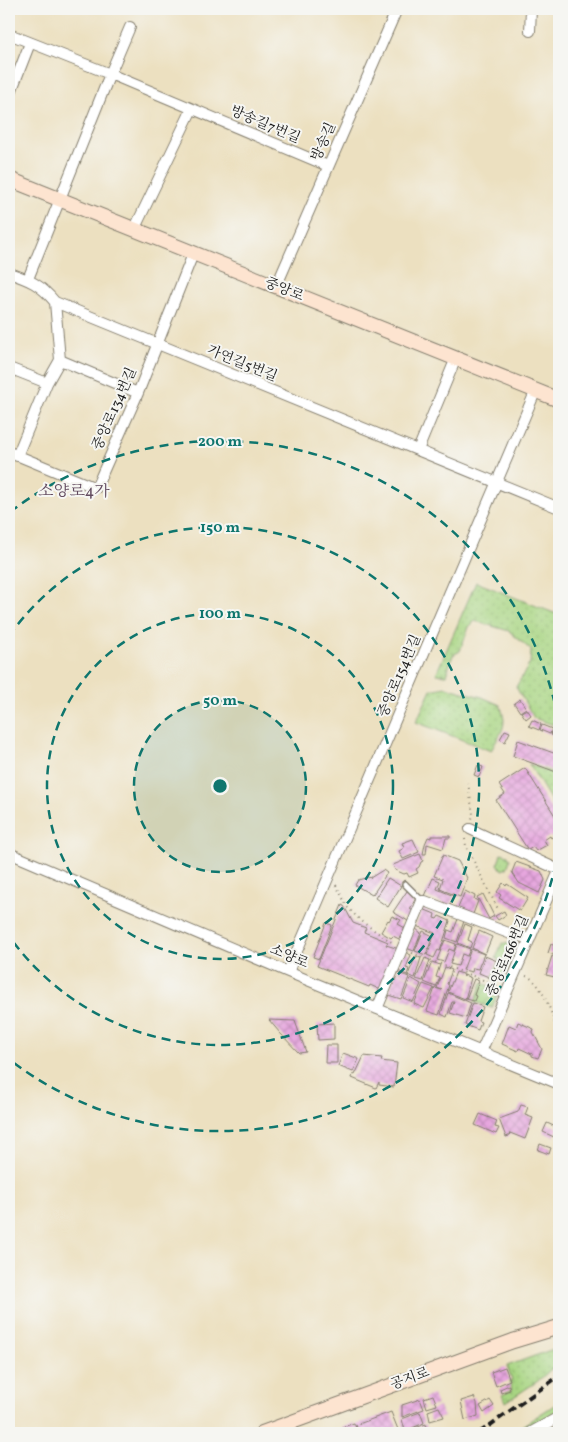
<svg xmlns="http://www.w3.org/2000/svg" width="568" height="1442" font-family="Vollkorn,'Noto Serif KR',serif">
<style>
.grass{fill:url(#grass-dots);stroke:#62784f}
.garden{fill:url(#garden-furrows);stroke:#62784f}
.building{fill:url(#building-cross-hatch)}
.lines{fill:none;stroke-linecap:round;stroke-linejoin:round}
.lane-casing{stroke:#847e6e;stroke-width:8}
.street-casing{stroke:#847e6e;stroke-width:12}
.secondary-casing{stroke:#847e6e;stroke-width:16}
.path{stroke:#847e6e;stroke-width:2;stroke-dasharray:1 4;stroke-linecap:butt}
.lane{stroke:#fff;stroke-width:5}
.street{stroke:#fff;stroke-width:10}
.secondary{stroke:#fde4d0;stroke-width:14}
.rail{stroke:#1c1c1c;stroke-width:4;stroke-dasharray:8 4;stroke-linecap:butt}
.ring{fill:none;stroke:#0f766e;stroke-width:2.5;stroke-dasharray:9 6}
.labels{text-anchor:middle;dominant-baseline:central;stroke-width:4;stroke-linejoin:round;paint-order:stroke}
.street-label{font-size:14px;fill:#1c1c1c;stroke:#f6f6f2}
.quarter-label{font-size:16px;fill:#634c60;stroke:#f6f6f2}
.centre{fill:#0f766e;stroke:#f6f6f2;stroke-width:2.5}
.ring-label{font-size:15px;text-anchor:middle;font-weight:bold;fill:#0f766e;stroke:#f6f6f2;stroke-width:4;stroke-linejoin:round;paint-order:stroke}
</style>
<defs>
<pattern id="grass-dots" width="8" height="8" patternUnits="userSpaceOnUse" patternTransform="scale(1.25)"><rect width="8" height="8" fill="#a8d582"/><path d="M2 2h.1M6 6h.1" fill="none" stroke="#90b670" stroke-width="1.8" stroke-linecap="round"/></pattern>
<pattern id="garden-furrows" width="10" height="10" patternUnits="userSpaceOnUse" patternTransform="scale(1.25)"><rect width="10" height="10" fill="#a8d582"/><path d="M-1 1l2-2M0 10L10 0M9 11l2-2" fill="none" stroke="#90b670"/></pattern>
<pattern id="building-cross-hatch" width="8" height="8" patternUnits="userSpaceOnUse" patternTransform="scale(1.25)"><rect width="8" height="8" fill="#e6a6de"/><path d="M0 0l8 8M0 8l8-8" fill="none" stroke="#c58ebe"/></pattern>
</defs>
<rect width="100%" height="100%" fill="#f6f6f2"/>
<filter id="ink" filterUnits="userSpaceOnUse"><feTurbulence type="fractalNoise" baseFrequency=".02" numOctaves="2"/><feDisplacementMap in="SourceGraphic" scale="10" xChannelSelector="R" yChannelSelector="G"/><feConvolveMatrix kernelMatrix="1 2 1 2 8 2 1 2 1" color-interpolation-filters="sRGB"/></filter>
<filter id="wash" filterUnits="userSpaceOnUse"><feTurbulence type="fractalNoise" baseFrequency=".0096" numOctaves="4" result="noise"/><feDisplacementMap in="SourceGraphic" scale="20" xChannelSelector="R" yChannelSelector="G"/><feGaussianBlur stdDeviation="1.12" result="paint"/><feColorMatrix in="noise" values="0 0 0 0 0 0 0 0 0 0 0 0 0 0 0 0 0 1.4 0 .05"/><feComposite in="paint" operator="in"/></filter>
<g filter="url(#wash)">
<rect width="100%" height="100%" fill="#ece0c0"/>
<!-- grass -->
<path class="grass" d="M476 582 559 615V727L534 718 516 687 530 663 531 650 509 631 475 621 469 627 460 651 453 655 446 675 436 674Z
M445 687 482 697 500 705C509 727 501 731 491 751L416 722 431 690Z
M529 764 559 775V814Z
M501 853 508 855 510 860 507 868 502 870 498 864Z
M559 1347V1362L538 1381 506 1402 502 1395 512 1390 509 1382 512 1380 507 1366Z
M559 1402 558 1412 519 1433H511Z"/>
<!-- garden -->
<path class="garden" d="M502 943 518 945 503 982 492 978 499 960 496 958Z
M482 983 499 990 492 1008 475 1002Z"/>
<g id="blocks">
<!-- building -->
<path class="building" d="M520 699 526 708 520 712 514 703Z
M527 709 531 715 526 719 521 712Z
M532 720 541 724 539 730 529 726Z
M542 725 552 729 550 734 540 730Z
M505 730 510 732 505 742 500 739Z
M553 730 559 733V738L551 735Z
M518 740 559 755V773L513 756Z
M478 765 483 767 479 777 474 775Z
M525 768 559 822V833L551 838 550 836 544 840 547 845 536 851 533 847 528 850 496 800 505 794 499 785Z
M431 836H450V838H446L443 849 427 844 426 854H423L425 844 428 837 431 838Z
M413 839 419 852 403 859 399 851 404 848 402 843Z
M420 854 423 861 421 862 419 867 416 869 418 873 409 877 407 873 404 874 395 870 393 865Z
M443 855 458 861 467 878 460 897 440 889 443 879 434 876Z
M516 862 541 871 545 880 539 893 519 883 512 872Z
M383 870 387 873 373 894 372 895 355 885 358 880 369 877 370 878Z
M388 878 401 886 388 907 375 898Z
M433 878 440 881 437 889 454 896 450 906 425 896Z
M503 883 506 886 507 884 528 898 520 911 499 898 501 895 497 892Z
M407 891 416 898 410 909 413 911 408 921 393 912Z
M465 891 475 896 474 899 478 901 473 914 458 908Z
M483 894 494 916 489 919 477 897Z
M558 904H559V923L555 922Z
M342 905 344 906 353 923 366 928 364 932 388 942 386 945 399 949 381 990 370 985 369 987 317 966Z
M423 909 435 914 434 918 437 919 439 916 450 921 440 951 438 950 434 958 427 955 435 933 416 926Z
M504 911 506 915 498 920 495 916Z
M392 916 401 920 398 924 405 928 399 939 393 936 391 938 381 932 388 920 389 921Z
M458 919 464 921 457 942 446 938 448 930 453 932Z
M326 923 332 925 319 959 313 957Z
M465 924 472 927 468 940 472 942 470 948 458 943Z
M415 928 421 933 414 951 406 948Z
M423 931 433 936 426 955 415 951Z
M479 931 492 937 485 954 472 948Z
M556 938 559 939V956L548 953 551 944 555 946Z
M445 940 456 944 454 951 449 949 444 962 437 960Z
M457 944 470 949 467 956 462 954 458 966 450 964Z
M471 949 484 954 478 969 473 968 472 972 463 970Z
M405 952 411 955 406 968 409 969 407 975 398 971Z
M416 956 421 958 415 978 408 975Z
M485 956 497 961 491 978 479 973Z
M552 956 559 958V978L546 975Z
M425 958 430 960 423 981 416 979Z
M432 962 440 965 436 977 440 978 436 987 424 982Z
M445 967 452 970 447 984 449 985 439 1015 427 1011 435 988 442 990 437 988Z
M396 972 409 977 401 999 388 995Z
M456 972 463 974 464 977V975L471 978 465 999 448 992Z
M411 978 421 984 413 1002 403 998Z
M474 979 479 981 474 995 476 996 474 1001 466 999Z
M423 984 434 988 424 1008 414 1004Z
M448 993 471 1003 466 1018 450 1013 454 1002H452L447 1017 441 1014Z
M473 1003 483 1007 478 1021 481 1022 478 1030 465 1025Z
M269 1020 295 1021 306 1052 299 1053 280 1033Z
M518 1022 534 1029 533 1032 542 1049 538 1058 532 1056V1054L519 1048 518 1051 502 1044 509 1025 516 1028Z
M334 1023V1039L318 1040 317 1024Z
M326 1045H337V1063H325Z
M343 1053 359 1059 353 1072 338 1066Z
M364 1056 382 1058 381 1061 397 1063 394 1087 379 1085V1082L376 1088 352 1078 353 1074 355 1075Z
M521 1105 528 1107 525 1115 533 1118 525 1139 510 1133 509 1136 506 1137 499 1119 518 1112Z
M480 1114 497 1121 495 1127 499 1128 496 1134 475 1125Z
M547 1123 558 1128 554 1137 543 1132Z
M540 1144 551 1148 549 1154 538 1150Z
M505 1367 510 1380 496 1386 491 1372Z
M509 1385 510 1390 501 1393 500 1389Z
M433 1395 437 1405 427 1408 424 1398Z
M474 1397 477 1403 478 1416 465 1420 461 1401Z
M420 1399 424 1409 402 1417V1405Z
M490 1400 494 1406 484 1413 480 1406Z
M439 1407 444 1417 430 1421 428 1411Z
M391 1412 399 1432 394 1433H359L356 1425Z
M420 1412 424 1423 405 1431 402 1419Z
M354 1423 358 1433H343L341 1428Z
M426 1424 427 1431H425L426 1433H402Z
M559 1428V1433H552L551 1431Z"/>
</g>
</g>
<g filter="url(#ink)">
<use href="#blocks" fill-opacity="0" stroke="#847e6e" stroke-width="1"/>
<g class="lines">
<defs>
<path id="lane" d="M405 884 422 901"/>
<path id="street" d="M130 27 110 74 328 166
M530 31 531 9
M9 34 110 74 28 279
M9 97 30 43
M134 230 192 109
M9 273C30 280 40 284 55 302L559 508
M276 287 397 9
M60 360 138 393
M9 368 47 383
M418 450 456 358
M9 452 96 488 138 393 193 254
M17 456 47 383 60 360 55 302
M470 829 559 870
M9 853 288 972 559 1084
M288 972 536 390
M377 1009 422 901H425L511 934 530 939
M481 1052 559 871
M530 1433 559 1417"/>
<path id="secondary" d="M9 179 559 400
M262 1433 513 1341 559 1327"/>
</defs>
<!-- lane casing -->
<use href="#lane" class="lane-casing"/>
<!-- street casing -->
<use href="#street" class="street-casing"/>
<!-- secondary casing -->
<use href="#secondary" class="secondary-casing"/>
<!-- path -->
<path class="path" d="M468 783 473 814 472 819
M465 839 466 846 498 909
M336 885 348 908 362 922 393 943
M412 953 499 986
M526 976C543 981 555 1022 559 1038"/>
<!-- lane -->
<use href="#lane" class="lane"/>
<!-- street -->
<use href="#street" class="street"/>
<!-- secondary -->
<use href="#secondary" class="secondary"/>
<!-- rail -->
<path class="rail" d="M479 1433 559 1376"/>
</g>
</g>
<!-- distance rings -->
<circle cx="220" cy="786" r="86" fill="#0f766e" fill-opacity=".12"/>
<g class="ring">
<circle cx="220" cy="786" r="86"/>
<circle cx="220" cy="786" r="173"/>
<path d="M9 636A259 259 0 1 1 9 936"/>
<path d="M559 849A345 345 0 0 1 10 1060M10 512A345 345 0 0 1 559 723"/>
</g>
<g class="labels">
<!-- street labels -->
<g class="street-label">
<text transform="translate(265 125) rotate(23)">방송길7번길</text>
<text transform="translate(324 142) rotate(-66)">방송길</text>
<text transform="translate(284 290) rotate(22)">중앙로</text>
<text transform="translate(242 364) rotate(22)">가연길5번길</text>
<text transform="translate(115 409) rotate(-66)">중앙로134번길</text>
<text transform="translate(400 676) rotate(-67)">중앙로154번길</text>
<text transform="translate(508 956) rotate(-67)">중앙로166번길</text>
<text transform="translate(289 957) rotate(23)">소양로</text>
<text transform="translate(410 1379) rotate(-20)">공지로</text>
</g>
<!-- quarter labels -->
<g class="quarter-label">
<text x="74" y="492">소양로4가</text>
</g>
</g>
<circle cx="220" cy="786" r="8" class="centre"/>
<g class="ring-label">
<text x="220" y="446">200 m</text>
<text x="220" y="532">150 m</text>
<text x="220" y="618">100 m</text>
<text x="220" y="705">50 m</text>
</g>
<!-- margin -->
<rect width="568" height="1442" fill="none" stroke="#f6f6f2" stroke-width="30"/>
</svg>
